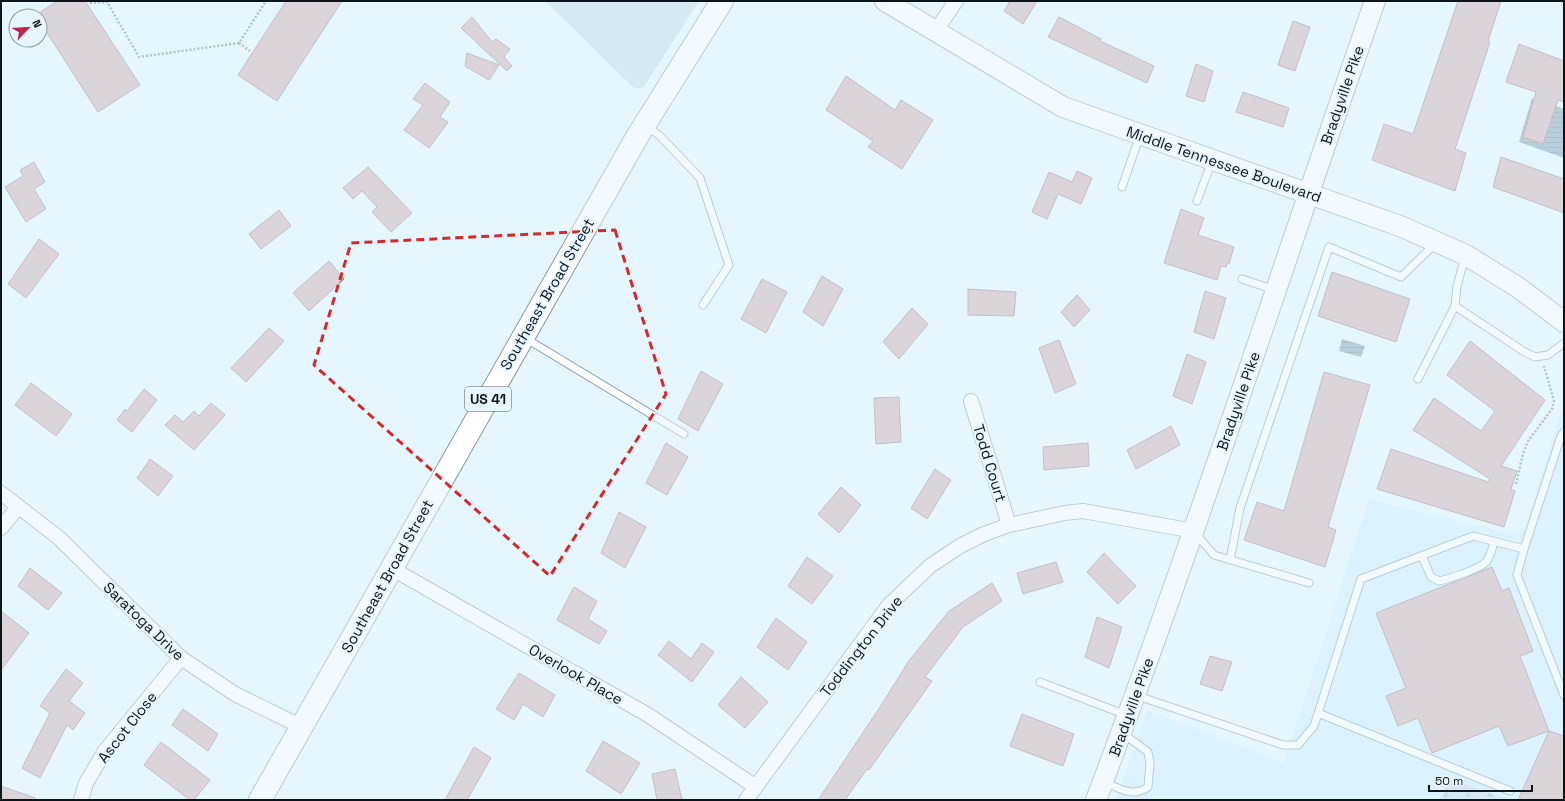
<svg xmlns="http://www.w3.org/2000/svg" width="1565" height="801" font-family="'Space Grotesk',sans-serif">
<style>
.built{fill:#d3eefe}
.grass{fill:#c4d7e3}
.forest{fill:url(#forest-firs)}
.water{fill:url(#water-rules)}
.building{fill:#ceacad;stroke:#967b7c}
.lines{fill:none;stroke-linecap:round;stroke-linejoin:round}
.service-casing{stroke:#839ba9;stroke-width:9}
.minor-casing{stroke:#839ba9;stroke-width:16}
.secondary-casing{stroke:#839ba9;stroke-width:22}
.primary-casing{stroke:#839ba9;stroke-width:24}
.path{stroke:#79868d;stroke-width:2.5;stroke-dasharray:2 2;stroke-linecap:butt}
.service{stroke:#fff;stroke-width:7}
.minor{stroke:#fff;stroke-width:14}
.secondary{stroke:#fff;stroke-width:20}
.primary{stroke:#fff;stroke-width:22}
.marked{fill:none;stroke:#d62828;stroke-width:3;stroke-dasharray:8 5;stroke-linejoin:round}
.labels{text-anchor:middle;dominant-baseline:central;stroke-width:4;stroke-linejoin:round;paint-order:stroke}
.shield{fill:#e6f6ff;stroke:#4d585f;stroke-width:1}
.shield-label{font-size:14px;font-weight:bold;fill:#0c151a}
.street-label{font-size:15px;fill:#0c151a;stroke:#e6f6ff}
</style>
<defs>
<pattern id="forest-firs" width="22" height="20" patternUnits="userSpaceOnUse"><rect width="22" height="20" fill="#c4d7e3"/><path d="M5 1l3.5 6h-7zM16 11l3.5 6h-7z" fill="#a7b8c2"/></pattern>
<pattern id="water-rules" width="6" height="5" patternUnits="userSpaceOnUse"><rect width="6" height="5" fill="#819dae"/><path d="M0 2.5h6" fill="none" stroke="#687f8d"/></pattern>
</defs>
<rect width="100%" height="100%" fill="#e6f6ff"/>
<!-- built -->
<path class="built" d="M1564 408V800H1510L1452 779 1439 800H1116L1147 710 1284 763 1369 499 1512 534 1524 530 1561 412Z"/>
<!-- grass -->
<path class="grass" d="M545 1H699L643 88H634Z"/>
<!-- forest -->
<path class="forest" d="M1451 779 1510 800H1439Z"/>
<!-- water -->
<path class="water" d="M1532 98 1564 109V158L1519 142Z
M1342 339 1365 346 1361 357 1339 351Z"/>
<!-- building -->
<path class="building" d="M57 1H85L140 85 98 112 40 22V16L36 15Z
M286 1H342L277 101 238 75Z
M1010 1H1037L1023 24 1004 11Z
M1458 1H1501L1488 41 1490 42 1455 149 1466 153 1455 191 1372 160 1384 124 1413 134Z
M472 17 492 42 496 39 510 49 504 57 512 66 507 71 461 28Z
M1059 17 1101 39 1100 41 1154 66 1147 83 1048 37Z
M1293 21 1310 27 1295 71 1278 65Z
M1519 44 1564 61V102L1558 100 1543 144 1523 137 1536 92 1506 82Z
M467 53 499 65 489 80 465 66Z
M1196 64 1213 71 1204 102 1186 96Z
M846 76 895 110 901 100 933 120 902 169 868 147 873 141 826 110Z
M425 83 450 102 440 117 448 122 429 148 404 130 423 105 413 99Z
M1243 92 1289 108 1283 127 1236 112Z
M1501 157 1564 179V213L1493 187Z
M34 162 45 182 34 189 46 209 26 222 5 187 23 176 20 170Z
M368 167 412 213 391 232 372 212 377 207 362 191 353 199 343 188Z
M1077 171 1092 178 1081 204 1058 194 1047 219 1032 212 1049 172 1072 182Z
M1181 209 1204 218 1198 235 1234 247 1229 264 1227 263 1226 267 1221 266 1217 280 1164 263Z
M279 210 291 226 261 249 249 234Z
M39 239 59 254 26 298 8 284Z
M329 261 344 279 309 311 293 293Z
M1332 272 1410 299 1396 342 1318 316Z
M822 276 843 289 823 326 803 312Z
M762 279 787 292 766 333 741 319Z
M968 289 1016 292 1014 316 968 315Z
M1205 291 1226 298 1214 339 1194 332Z
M1077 295 1090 310 1074 327 1061 312Z
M912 308 928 324 899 359 883 342Z
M269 328 284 341 246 382 231 368Z
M1059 340 1076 384 1055 393 1039 348Z
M1470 341 1545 400 1501 466 1517 471 1511 489 1515 491 1504 527 1377 489 1391 449 1488 482 1490 479 1413 430 1434 398 1481 431 1495 411 1447 375Z
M1187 354 1206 362 1192 404 1173 396Z
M701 371 723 384 698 431 678 419Z
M1324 372 1370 385 1328 527 1336 530 1325 567 1244 540 1257 502 1284 511Z
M31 383 72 414 56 436 15 405Z
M144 389 157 400 132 432 117 420 125 409 127 411Z
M899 397 901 442 876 444 874 398Z
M211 403 225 415 194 450 165 425 175 415 183 422 194 411 199 416Z
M1171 426 1180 445 1136 469 1127 450Z
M666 443 688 457 667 495 646 483Z
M1088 443 1089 466 1044 470 1043 447Z
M150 459 173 476 158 496 137 478Z
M935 469 951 480 927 519 911 508Z
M841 487 861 505 839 533 818 514Z
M619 512 646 527 625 568 601 553Z
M1104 553 1136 586 1118 604 1087 572Z
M807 557 833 576 812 604 788 586Z
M1056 562 1063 582 1023 594 1017 573Z
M1492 567 1502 591 1509 588 1533 651 1520 656 1549 731 1508 746 1499 726 1432 753 1418 718 1398 726 1386 696 1406 688 1376 613Z
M30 568 62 593 48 610 18 586Z
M992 583 1002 601 963 627 925 677 932 681 869 770 867 769 845 800H818L882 704 908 662 949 611Z
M574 587 597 601 588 619 607 631 599 644 557 620Z
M1 611 29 633 1 670Z
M1097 617 1122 627 1109 668 1085 657Z
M776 618 807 642 788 670 757 647Z
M669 641 691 659 702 643 714 652 692 682 658 655Z
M1210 656 1232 662 1222 691 1200 684Z
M66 669 83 683 69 701 85 713 73 730 67 725 40 778 22 768 50 713 40 706Z
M519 673 555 695 543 717 523 704 514 720 496 709Z
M741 677 768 702 745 728 718 705Z
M183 709 218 734 208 751 172 725Z
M1022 714 1074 734 1063 766 1010 746Z
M1549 731 1564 736V800H1518Z
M603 741 640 763 621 794 586 771Z
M161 742 210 780 194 800H190L144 765Z
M474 747 491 758 467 800H445Z
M675 769 682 800H657L652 774Z
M1 786 35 798V800H1Z"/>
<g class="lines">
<defs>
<path id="service" d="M647 126 660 136 700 178 729 265 703 305
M1122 187 1140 135
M1197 201 1212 161
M1465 257 1457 286 1455 306 1523 351 1535 357 1548 355 1564 343
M1242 279 1275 290
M525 338 684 434
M1418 379 1455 306
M1564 432 1561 436 1524 549 1517 575 1564 695
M1195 533 1214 555 1309 583
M1422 556 1431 577 1439 581C1448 579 1480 569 1486 562 1491 556 1492 549 1494 541
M1230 560 1240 508 1329 247 1401 277 1436 243
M1040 682 1126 715
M1135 695 1283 745H1298L1314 726 1361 579 1473 536 1524 549
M1318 713 1510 791
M1104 782C1119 788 1133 798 1148 787L1150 763 1148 752 1122 733"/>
<path id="minor" d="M935 32 956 1
M971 401 1009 525
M1 493 59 538 181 658 235 694 302 727
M1 528 18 507
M391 568 648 715 756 787
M81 800 86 783 105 751 181 658
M746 800 889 605 930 566 960 546 984 534 1009 525 1065 513 1083 511 1194 531"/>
<path id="secondary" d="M885 1 1063 107 1400 226 1466 255 1519 288 1564 322
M1096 800C1196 536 1282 267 1375 1"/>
<path id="primary" d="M260 800 637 137 722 1"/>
</defs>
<!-- service casing -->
<use href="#service" class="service-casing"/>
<!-- minor casing -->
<use href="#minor" class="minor-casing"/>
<!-- secondary casing -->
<use href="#secondary" class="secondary-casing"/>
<!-- primary casing -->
<use href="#primary" class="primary-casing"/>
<!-- path -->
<path class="path" d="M108 1 107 2 139 57 239 43 266 1
M90 3 107 2
M239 43 250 51
M1516 484 1523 454 1528 441 1552 409 1554 401 1544 366"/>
<!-- service -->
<use href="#service" class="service"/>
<!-- minor -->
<use href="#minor" class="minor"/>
<!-- secondary -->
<use href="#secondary" class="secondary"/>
<!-- primary -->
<use href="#primary" class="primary"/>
</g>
<!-- marked area -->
<path d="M0 0H1565V801H0ZM615 230 666 394 550 576 314 365 351 243Z" fill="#e6f6ff" fill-opacity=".55" fill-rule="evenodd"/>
<path class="marked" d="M615 230 666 394 550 576 314 365 351 243Z"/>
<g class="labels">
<!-- shield labels -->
<rect class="shield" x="465" y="387" width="46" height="24" rx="3"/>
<g class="shield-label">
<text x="488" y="399">US 41</text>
</g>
<!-- street labels -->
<g class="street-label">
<text transform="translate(1342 95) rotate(-71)">Bradyville Pike</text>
<text transform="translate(1224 164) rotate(19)">Middle Tennessee Boulevard</text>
<text transform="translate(547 294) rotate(-60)">Southeast Broad Street</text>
<text transform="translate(1238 401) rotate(-71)">Bradyville Pike</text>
<text transform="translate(990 463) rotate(73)">Todd Court</text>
<text transform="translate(387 576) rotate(-61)">Southeast Broad Street</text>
<text transform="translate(144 621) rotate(44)">Saratoga Drive</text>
<text transform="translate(861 646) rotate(-52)">Toddington Drive</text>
<text transform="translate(576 674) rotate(30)">Overlook Place</text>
<text transform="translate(1131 707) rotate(-70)">Bradyville Pike</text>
<text transform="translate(127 727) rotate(-52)">Ascot Close</text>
</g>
</g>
<!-- border -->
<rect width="1565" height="801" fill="none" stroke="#0c151a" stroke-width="4"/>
<!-- north arrow -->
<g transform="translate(28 28) rotate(65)"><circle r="19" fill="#e6f6ff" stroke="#8f9ca3"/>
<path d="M0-3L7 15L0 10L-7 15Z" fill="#ba2947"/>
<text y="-6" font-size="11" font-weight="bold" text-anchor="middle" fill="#0c151a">N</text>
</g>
<!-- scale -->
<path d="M1429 785v6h103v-6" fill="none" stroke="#0c151a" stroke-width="2"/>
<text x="1435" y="785" font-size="12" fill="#0c151a" stroke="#e6f6ff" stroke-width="3" paint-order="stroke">50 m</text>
</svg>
